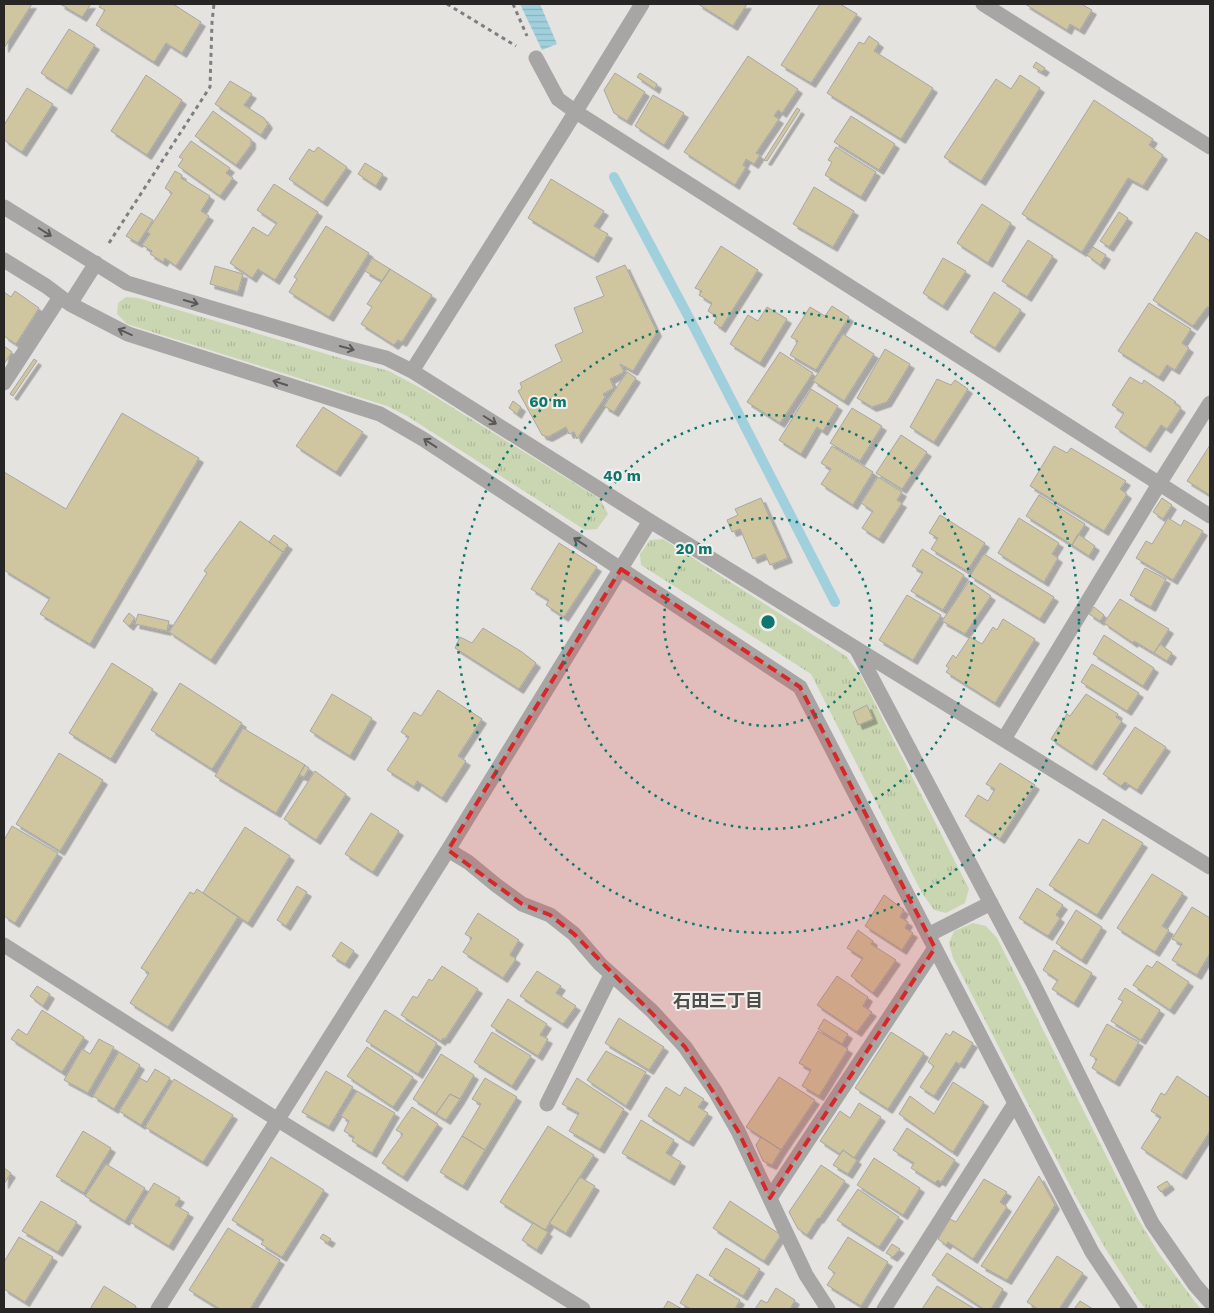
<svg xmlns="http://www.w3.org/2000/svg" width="1214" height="1313" font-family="'Work Sans','Noto Sans JP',sans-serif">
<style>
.park{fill:url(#park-tufts)}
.water{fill:url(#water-rules)}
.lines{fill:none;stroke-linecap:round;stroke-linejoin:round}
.stream{stroke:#a1d0dd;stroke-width:10}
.building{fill:#cfc6a0;stroke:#a7a6a3;filter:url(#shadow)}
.path{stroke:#807f7e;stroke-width:3;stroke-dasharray:4 4;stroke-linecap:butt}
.minor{stroke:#a7a6a5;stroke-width:15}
.oneway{stroke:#5a5958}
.marked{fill:#d62828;fill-opacity:0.2;stroke:#d62828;stroke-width:4;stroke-dasharray:10 6;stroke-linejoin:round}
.ring{fill:none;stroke:#0f766e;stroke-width:2.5;stroke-dasharray:2.5 5}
.labels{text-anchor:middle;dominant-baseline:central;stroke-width:4;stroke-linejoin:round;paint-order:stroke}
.neighbourhood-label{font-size:18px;font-weight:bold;fill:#4e4d4b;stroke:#f1f0ed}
.centre{fill:#0f766e;stroke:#f1f0ed;stroke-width:2.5}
.ring-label{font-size:15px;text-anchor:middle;font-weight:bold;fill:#0f766e;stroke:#f1f0ed;stroke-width:4;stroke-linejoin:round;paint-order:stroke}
</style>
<defs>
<pattern id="park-tufts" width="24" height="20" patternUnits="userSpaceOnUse" patternTransform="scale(1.25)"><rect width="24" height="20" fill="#cad6b2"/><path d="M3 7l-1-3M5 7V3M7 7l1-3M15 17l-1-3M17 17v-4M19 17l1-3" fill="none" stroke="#aeb899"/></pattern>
<pattern id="water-rules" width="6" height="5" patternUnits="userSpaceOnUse" patternTransform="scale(1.25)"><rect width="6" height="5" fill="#a1d0dd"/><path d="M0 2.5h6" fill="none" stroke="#8bb2be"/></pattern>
<filter id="shadow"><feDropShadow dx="4.5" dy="4.5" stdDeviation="0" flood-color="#0004"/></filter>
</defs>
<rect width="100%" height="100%" fill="#e4e3e0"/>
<!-- park -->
<path class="park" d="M126 297 138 298 340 358 389 371 426 391 600 499 608 514 597 529 585 530 407 416 387 406 127 324 117 314 118 303Z
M663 539 846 656 861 676 969 889 965 903 946 913 934 910 922 893 811 674 641 565 640 554 650 540Z
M973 923 986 926 997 938 1138 1219 1158 1252 1195 1302 1201 1309H1146L1139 1301 1105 1248 1076 1197 953 958 949 943 954 931Z"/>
<!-- water -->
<path class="water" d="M520 4H540L557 44 542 50Z"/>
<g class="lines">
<!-- stream -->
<path class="stream" d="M614 177 695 329 835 602"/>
</g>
<!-- building -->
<path class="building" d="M4 4H32L4 48Z
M60 4H91L82 17Z
M101 4H173L201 22 182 53 166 43 154 62 96 25 105 10 99 7Z
M698 4H747L733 26Z
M820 4H828L831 5 832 4H840L857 14 811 83 781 65Z
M1025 4H1084L1083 5 1092 10 1080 30 1070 24 1067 30Z
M69 29 95 45 67 90 41 73Z
M869 36 879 43 874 51 933 88 901 139 827 93 859 42 864 44Z
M748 56 798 89 782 113 778 110 774 116 779 119 756 153 760 155 754 164 746 159 743 165 746 167 735 185 684 152Z
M1036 62 1045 68 1042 72 1033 67Z
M615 73 645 92 627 121 614 113 604 90Z
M640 73 657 84 655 89 637 77Z
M146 75 182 100 147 155 111 131Z
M1020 75 1040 88 981 181 944 157 996 79 1011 89Z
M230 81 252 94 244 105 264 118 268 124 261 135 215 104Z
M27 88 53 104 22 152 4 140V125Z
M653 95 684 113 664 145 635 126Z
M1094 100 1153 139 1149 145 1163 155 1143 186 1128 178 1082 252 1022 214Z
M797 108 800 110 767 161 764 160Z
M213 111 251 139V145L236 165 195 136Z
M851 116 895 144 879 170 834 142Z
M191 141 230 168 226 173 233 178 220 196 178 166 183 159 179 157Z
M318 147 347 167 323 202 289 179 309 149 314 152Z
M836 147 876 172 861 197 825 175 832 162 828 160Z
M365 163 383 174 376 186 358 174Z
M175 171 182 175 181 178 210 196 201 211 209 216 176 266 165 258 163 262 150 254 152 251 142 245 150 234 147 232 172 193 165 188Z
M551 179 604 211 594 226 608 234 594 258 528 218Z
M274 184 318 212 275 280 258 269 252 278 230 263 253 227 268 236 277 223 257 210Z
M814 187 854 211 833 247 793 224Z
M982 204 1011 223 988 263 957 243Z
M1119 212 1128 218 1109 247 1100 241Z
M141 213 153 220 138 243 126 236Z
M326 226 369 253 329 317 289 292 297 279 294 277Z
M1196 232 1210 241V308L1207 307 1193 326 1153 300Z
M1028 240 1053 256 1027 297 1002 281Z
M721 246 758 270 721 328 714 323 717 317 708 311 712 303 699 295 702 291 695 288Z
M1093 247 1106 255 1100 265 1087 255Z
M372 258 390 269 382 281 365 271Z
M943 258 966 271 943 306 923 293Z
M625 265 657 332 633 371 620 364 624 372 610 379 614 388 603 394 605 397 577 439 574 432 569 434 566 427 548 437 542 435 518 391 522 388 520 383 562 361 555 345 583 332 574 308 604 296 596 277Z
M215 266 243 274 238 292 210 284Z
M390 269 432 295 402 342 398 340 394 345 361 324 372 307 367 304Z
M15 291 39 308 16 344 4 336V292L11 297Z
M994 292 1021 310 995 348 970 332Z
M1149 303 1191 329 1182 343 1189 348 1175 370 1167 365 1159 377 1118 351Z
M832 306 849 317 816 370 790 355 798 341 791 337 810 307 825 316Z
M767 307 787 319 760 363 730 344 748 315 758 321Z
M843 334 874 354 844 401 813 381Z
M4 346 12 352 4 364Z
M885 349 910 364 887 402 872 407 857 398Z
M780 352 813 373 780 423 747 402Z
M34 359 37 361 13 396 10 394Z
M627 372 636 378 614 412 604 406Z
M1130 377 1142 384 1144 380 1176 402 1174 403 1181 408 1167 429 1161 425 1146 448 1115 427 1124 413 1112 405Z
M937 379 951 385 955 380 968 389 934 442 910 427Z
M811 389 838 406 823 431 817 427 801 454 779 440Z
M513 401 521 407 517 414 509 408Z
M323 407 363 432 336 472 296 446Z
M852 408 882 426 860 461 830 443Z
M122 413 199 458 90 644 40 614 50 598 4 570V472L66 509Z
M901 435 927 452 902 489 876 473Z
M1210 445V495L1187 481Z
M832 446 873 472 853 505 821 484 831 469 821 463Z
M1054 446 1067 453 1071 448 1126 481 1120 489 1127 494 1104 531 1030 486Z
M878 477 902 492 897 500 902 503 879 539 862 528 873 511 861 503Z
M1039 495 1085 524 1072 545 1026 516Z
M761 498 788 558 770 565 765 554 753 559 740 529 732 532 727 520 738 515 735 509Z
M1162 498 1172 505 1163 519 1153 512Z
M940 515 985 543 967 571 931 549 938 538 929 533Z
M1019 518 1059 543 1052 554 1058 558 1044 582 998 553Z
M1168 518 1181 526 1184 520 1203 531 1173 580 1136 558 1146 541 1152 544Z
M240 521 283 552 211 660 169 632 207 573 204 571Z
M1078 534 1095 546 1089 556 1072 545Z
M274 535 288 545 283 552 269 542Z
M559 543 597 567 564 617 546 605 549 600 531 589Z
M922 549 964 575 943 610 911 591 923 572 912 566Z
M984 554 1054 597 1040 619 970 576Z
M1145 568 1166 579 1151 607 1130 595Z
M969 581 991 596 965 634 942 621Z
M907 595 941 615 913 660 879 640Z
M1120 599 1169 629 1154 653 1134 641 1133 643 1104 623Z
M1094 607 1104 615 1100 621 1089 614Z
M129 613 135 618 129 626 123 621Z
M138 614 169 621 167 631 135 624Z
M1003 619 1035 639 995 703 946 672 949 668 946 666 953 655 956 658 970 637 982 644 993 627 997 630Z
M483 628 522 652 536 663 519 689 455 648 460 637 472 643Z
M1104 635 1154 668 1143 686 1093 654Z
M1160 644 1172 653 1167 661 1154 653Z
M112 663 153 689 111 759 69 733Z
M1092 664 1139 693 1127 711 1081 682Z
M180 683 242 723 212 769 151 730Z
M438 690 482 719 458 756 466 761 442 798 417 781 414 787 387 770 409 737 401 732 414 712 421 716Z
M332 694 372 718 350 756 310 731Z
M1086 694 1118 714 1116 717 1122 721 1092 766 1051 739 1067 714 1070 716Z
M867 705 873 719 858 725 853 712Z
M1135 727 1166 747 1137 790 1125 782 1121 786 1103 774Z
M243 728 305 765 276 813 215 776Z
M59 753 103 780 60 851 16 824Z
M1000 763 1035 785 1000 839 965 816 978 795 988 801 995 789 986 784Z
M305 765 309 768 304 777 299 775Z
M315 771 346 794 316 840 284 819Z
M371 813 399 831 373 872 345 854Z
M1103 819 1143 843 1097 915 1049 885 1079 839 1088 844Z
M12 826 58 853 15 923 4 916V840Z
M245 827 290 856 248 923 203 893Z
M1152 874 1183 893 1162 926 1169 930 1155 952 1117 928Z
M297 886 307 892 286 926 277 920Z
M1037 888 1063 905 1056 915 1060 918 1048 936 1019 918Z
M197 889 238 917 168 1027 130 1003 149 973 141 968 190 892 194 894Z
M884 895 904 910 900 917 908 922 905 928 913 933 902 950 865 926Z
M1192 907 1210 918V953L1197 975 1172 960 1182 944 1172 939Z
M1076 910 1102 927 1082 960 1056 943Z
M478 913 519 940 510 955 516 959 503 978 463 952 472 938 465 934Z
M858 930 873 941 871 944 896 960 873 993 851 976 863 958 847 948Z
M341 942 354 951 345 964 332 956Z
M1054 950 1092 973 1074 1003 1052 989 1058 980 1043 970Z
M1157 961 1189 982 1170 1010 1133 985 1147 965 1152 968Z
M442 966 478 989 445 1039 443 1038 441 1041 401 1015 413 996 417 998 429 979 432 981Z
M537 971 561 986 556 993 576 1006 563 1024 520 996Z
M837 976 868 997 863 1006 872 1012 857 1032 817 1005Z
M37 986 50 994 43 1006 30 996Z
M1125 988 1160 1010 1141 1040 1111 1021 1123 1001 1118 999Z
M508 999 547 1024 540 1035 548 1039 538 1056 491 1026Z
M42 1010 84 1037 62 1072 11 1039 18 1029 27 1035Z
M385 1010 437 1043 418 1074 366 1041Z
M619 1018 664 1047 649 1070 605 1043Z
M824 1019 848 1034 842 1044 818 1029Z
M1107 1024 1139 1042 1115 1082 1092 1068 1097 1059 1090 1055Z
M818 1031 848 1049 819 1096 802 1086 811 1070 799 1063Z
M953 1031 973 1043 960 1064 956 1062 934 1096 920 1087 934 1066 928 1062 946 1033 950 1036Z
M492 1032 531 1056 512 1086 474 1062Z
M891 1032 924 1053 888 1109 855 1088Z
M99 1039 114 1047 88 1093 64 1080 82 1049 90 1054Z
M367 1047 413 1077 393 1107 347 1076Z
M606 1051 646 1072 626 1106 587 1080Z
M119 1052 140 1065 114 1109 93 1096Z
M441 1054 474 1075 460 1099 450 1094 436 1114 413 1099Z
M155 1069 170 1078 141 1125 119 1111 140 1078 147 1082Z
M326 1071 353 1087 329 1127 302 1112Z
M1177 1076 1210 1098V1131L1182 1175 1141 1148 1161 1117 1151 1111 1161 1093 1165 1095Z
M779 1077 815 1100 781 1150 746 1127Z
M485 1078 517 1097 485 1150 462 1136 481 1104 472 1099Z
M577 1078 624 1109 600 1149 569 1131 579 1113 562 1104Z
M174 1079 233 1115 203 1162 145 1127Z
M953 1082 984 1102 953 1152 899 1114 910 1096 934 1114Z
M666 1087 680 1096 685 1087 704 1099 698 1107 708 1113 689 1142 648 1116Z
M357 1091 395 1113 372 1153 352 1141 354 1137 344 1131 349 1121 341 1116Z
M450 1094 460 1099 446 1120 436 1114Z
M859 1103 881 1117 854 1158 843 1150 840 1154 820 1141 840 1111 850 1118Z
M412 1107 438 1124 403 1177 382 1163 403 1134 396 1130Z
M641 1120 674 1140 666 1153 681 1162 670 1181 622 1153Z
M548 1126 594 1155 545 1230 500 1202Z
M907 1128 955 1160 941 1182 938 1180 935 1183 911 1168 914 1163 893 1150Z
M83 1131 111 1148 84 1193 56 1176Z
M462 1136 485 1150 463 1186 440 1172Z
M761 1137 781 1150 772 1165 763 1161 756 1145Z
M843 1150 857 1160 848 1174 833 1165Z
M271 1157 324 1190 282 1257 261 1244 264 1240 232 1220Z
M874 1158 920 1188 903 1215 857 1185Z
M106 1164 145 1188 125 1221 85 1196Z
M821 1165 845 1181 819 1219 818 1218 807 1235 798 1229 789 1212Z
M4 1168 11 1173 4 1184Z
M1039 1176 1055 1205 1007 1280 981 1266Z
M580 1177 595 1186 566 1233 549 1223Z
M984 1179 1007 1192 1000 1202 1007 1207 973 1259 948 1242 946 1245 938 1239 950 1219 956 1222Z
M1167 1181 1170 1185 1161 1192 1157 1187Z
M154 1183 180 1198 175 1205 189 1213 169 1246 130 1222Z
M858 1189 899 1217 879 1247 837 1220Z
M41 1201 77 1222 58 1252 22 1231Z
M730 1201 781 1235 764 1261 713 1228Z
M533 1223 548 1232 537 1250 522 1240Z
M228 1228 280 1260 250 1309H220L189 1290Z
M323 1234 331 1239 328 1243 320 1238Z
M19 1237 53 1257 25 1302 4 1289V1262Z
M848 1237 888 1262 861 1306 827 1285 835 1273 828 1268Z
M892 1244 900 1249 893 1257 886 1253Z
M726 1248 760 1269 743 1296 709 1275Z
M947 1253 1003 1289 991 1309H984L932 1275Z
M1057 1256 1083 1273 1059 1309H1038L1027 1302Z
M697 1274 740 1300 735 1309H691L680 1303Z
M104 1286 136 1306 134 1309H90Z
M937 1286 975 1309H922Z
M776 1288 795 1300 790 1309H755L761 1300 767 1303Z
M668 1301 682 1309H663Z
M1080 1301 1093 1309H1074Z"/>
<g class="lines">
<!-- path -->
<path class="path" d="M447 4 516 46
M513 4 527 36
M109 243 210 87 212 22 214 4"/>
<!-- minor -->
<path class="minor" d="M983 4 1210 147
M536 58 558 99 576 112 1210 516
M4 207 127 283 343 347 386 358 412 371 650 521 1210 867
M4 260 46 286 70 304 128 334 380 414 423 439 800 687 1092 1252 1130 1309
M70 304 96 263
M412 371 563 132 642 4
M4 383 60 297
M857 650 1033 983 1152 1223 1195 1285 1210 1302
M1004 739 1159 484 1210 403
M448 850 468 862 496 885 522 904 550 915 574 934 600 964 652 1011 685 1047 715 1091 738 1131 806 1275 828 1309
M928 935 991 903
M4 945 278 1120 583 1309
M547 1104 611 975
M770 1198 935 948
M158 1309 448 850 650 521
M884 1309 1015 1103"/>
</g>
<!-- one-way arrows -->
<defs><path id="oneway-shaft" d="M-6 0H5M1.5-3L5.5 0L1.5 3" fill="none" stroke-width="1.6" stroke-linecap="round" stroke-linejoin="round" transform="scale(1.25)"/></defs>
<g class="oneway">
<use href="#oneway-shaft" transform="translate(45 232) rotate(32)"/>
<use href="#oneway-shaft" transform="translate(191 302) rotate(16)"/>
<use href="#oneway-shaft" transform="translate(125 332) rotate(-156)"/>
<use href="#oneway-shaft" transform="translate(347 348) rotate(15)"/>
<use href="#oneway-shaft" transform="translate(280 383) rotate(-162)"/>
<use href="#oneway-shaft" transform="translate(490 420) rotate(32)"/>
<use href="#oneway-shaft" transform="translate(430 443) rotate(-147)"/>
<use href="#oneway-shaft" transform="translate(580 542) rotate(-147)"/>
</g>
<!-- marked area -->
<path class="marked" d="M621 569 800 687 935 948 770 1198 738 1131 685 1047 574 934 550 915 522 904 448 850Z"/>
<!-- distance rings -->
<g class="ring">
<circle cx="768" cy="622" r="104"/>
<circle cx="768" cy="622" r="207"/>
<circle cx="768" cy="622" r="311"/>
</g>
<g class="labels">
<!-- neighbourhood labels -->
<g class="neighbourhood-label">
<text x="718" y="1000">石田三丁目</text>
</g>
</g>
<circle cx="768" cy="622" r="8" class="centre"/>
<g class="ring-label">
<text x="548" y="407">60 m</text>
<text x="622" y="481">40 m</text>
<text x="694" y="554">20 m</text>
</g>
<!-- border -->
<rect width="1214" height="1313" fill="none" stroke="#272625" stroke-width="10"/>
</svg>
